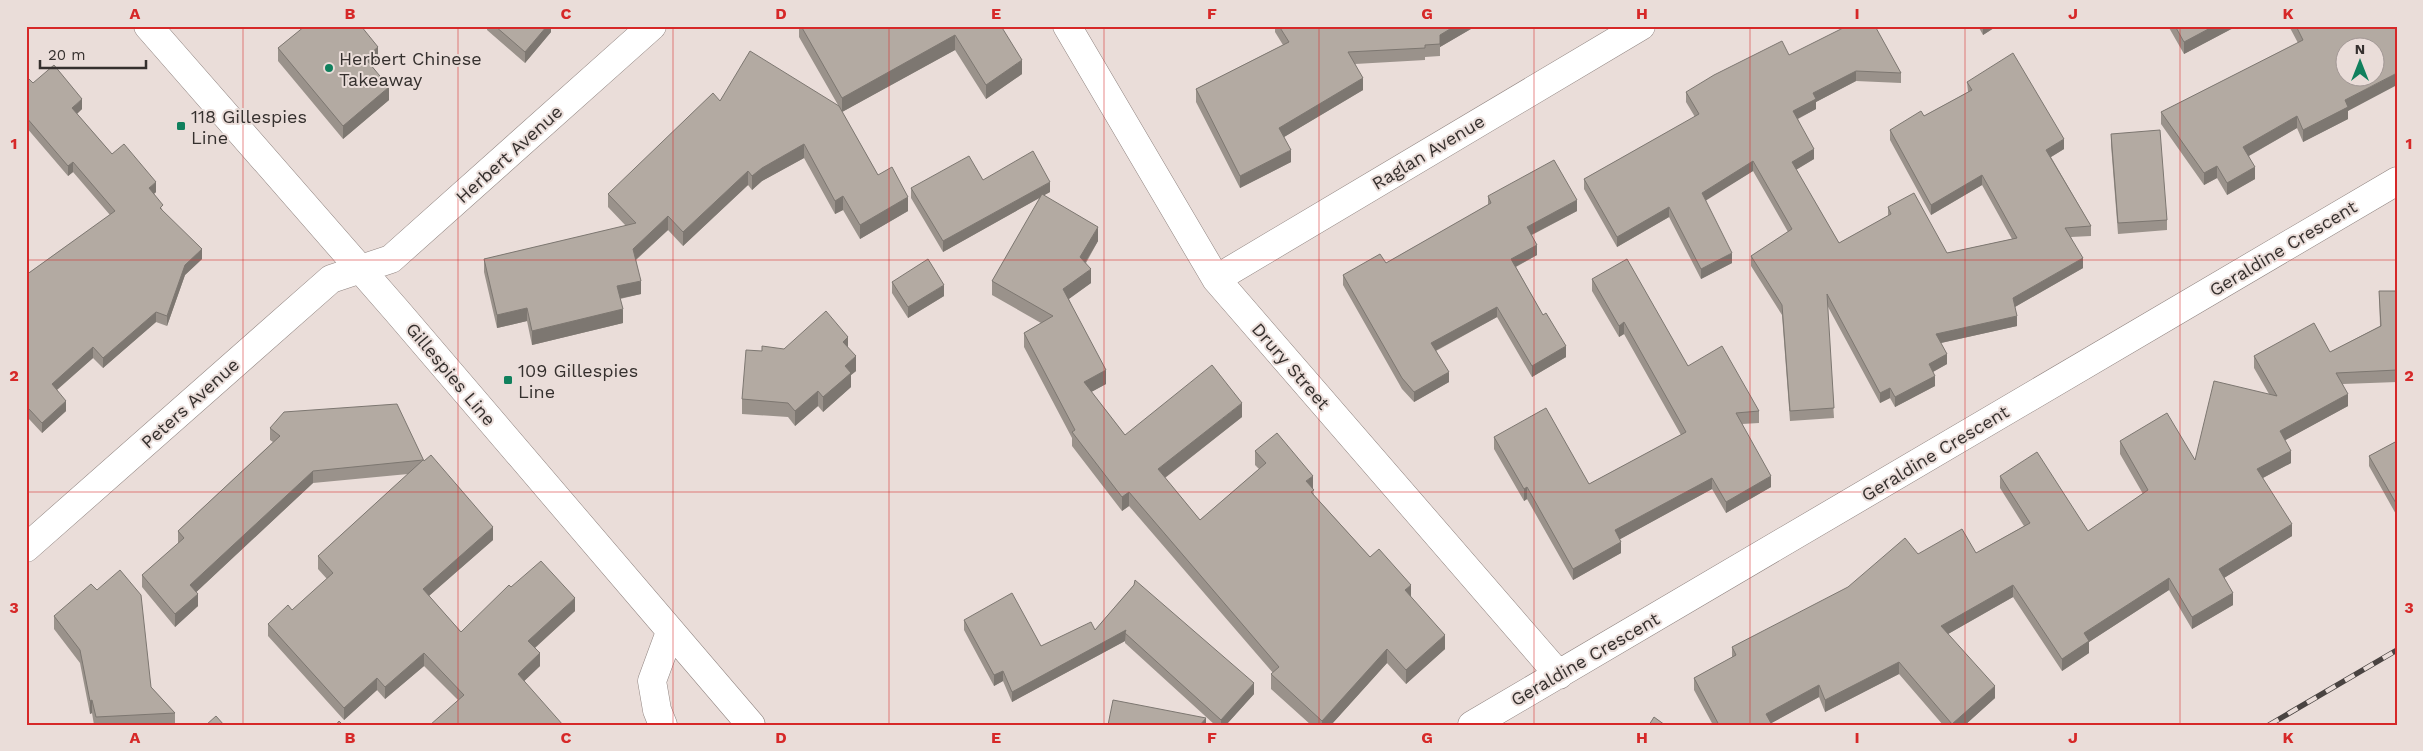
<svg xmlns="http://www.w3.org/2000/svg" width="2423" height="751" font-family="'Work Sans',sans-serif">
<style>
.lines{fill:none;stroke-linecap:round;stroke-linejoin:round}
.minor-casing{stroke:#908480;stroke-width:29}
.minor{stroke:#fff;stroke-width:28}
.rail-casing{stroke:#4a4442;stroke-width:5.5}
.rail{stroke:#eaddd9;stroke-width:4;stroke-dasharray:11;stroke-linecap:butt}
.wall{fill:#9a928b}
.shaded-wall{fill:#7d7771}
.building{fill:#b3aaa2;stroke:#7d7771;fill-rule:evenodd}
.grid{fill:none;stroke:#d62828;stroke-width:1;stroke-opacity:0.55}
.poi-dot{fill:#10805d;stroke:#eaddd9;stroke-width:2}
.labels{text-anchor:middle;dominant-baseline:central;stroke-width:4;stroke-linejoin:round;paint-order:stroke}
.poi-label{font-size:18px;fill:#35302e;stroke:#eaddd9;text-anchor:start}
.street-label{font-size:18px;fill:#35302e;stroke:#eaddd9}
.neatline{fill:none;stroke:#d62828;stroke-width:2}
.grid-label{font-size:16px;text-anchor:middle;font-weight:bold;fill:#d62828}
</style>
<rect width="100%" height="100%" fill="#eaddd9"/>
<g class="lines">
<defs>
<path id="minor" d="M148 26 397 311 751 725
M1067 26 1216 279 1559 675
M1216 279 1641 26
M26 548 331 279 391 259 652 26
M663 725 657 710 652 681 670 632
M1472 725 2397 181"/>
</defs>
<!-- minor casing -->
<use href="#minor" class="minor-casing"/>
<!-- minor -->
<use href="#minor" class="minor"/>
<defs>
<path id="rail" d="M2269 725 2397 650"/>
</defs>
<!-- rail casing -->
<use href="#rail" class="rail-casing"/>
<!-- rail -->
<use href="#rail" class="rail"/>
</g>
<!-- wall -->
<path class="wall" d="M301 26H361L378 60 371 66 389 100 343 139 278 61V48L303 28Z
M487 26H551V32L525 63 487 30Z
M799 26H1001L1022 74 986 99 955 50 842 112 878 175 908 211 860 239 843 210 835 214 804 158 762 181 752 190 748 185 683 246 668 230 636 260 641 294 620 299 623 323 532 345 527 321 497 328 484 272V259L626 226 608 207V194L838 105 799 37Z
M1275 26H1476L1440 47V56L1425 57V60L1355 64 1363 90 1284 137 1291 162 1240 188 1196 102V89L1283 45 1275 32Z
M1978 26H1997L1983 35Z
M2168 26H2237L2184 54Z
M2289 26H2397L2348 111V119L2303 142 2297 128 2249 156 2255 179 2227 195 2217 178 2204 185 2161 124V112L2298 43Z
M1789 55 1901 73V83L1856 81 1816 102V109L1798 119 1814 159 1796 170 1839 243 1888 216V207L1947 253 2012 239 1982 185 1931 215 1890 140V130L1924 116 1968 92 1967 82 2064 149 2051 157 2091 226V236L2071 237 2083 268 2015 307 2017 326 1941 343 1947 364 1933 372 1935 386 1895 407 1890 398 1880 403 1827 305 1834 418 1790 421 1782 315 1751 266V256L1788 232 1753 171 1705 200 1732 263 1701 279 1669 217 1617 247 1584 189V179L1695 117 1686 102V92Z
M26 76 33 83 82 109 77 114 112 154 156 192 154 194 163 211 202 259 185 275 167 326 156 322 103 368 93 358 57 390 66 411 42 433 29 419 26 422V275L110 215 73 172 68 176 26 127Z
M2111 134 2167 220V230L2118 234 2111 145Z
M911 188 1050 192 1044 195 1098 241 1086 263 1091 283 1069 299 1106 384 1091 392 1125 435 1242 417 1165 478 1200 520 1259 469 1255 465V451L1313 490 1314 495 1370 557 1411 597 1445 649 1406 684 1387 663 1331 725H1311L1271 689V674L1273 673 1129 506 1122 511 1072 446V438L1024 347V333L1041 323 992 295V281L1041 197 943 252 911 198Z
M1488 196 1577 211 1532 235 1537 255 1516 267 1566 357 1532 377 1497 317 1436 351 1449 382 1414 402 1402 389 1343 285V275L1386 263 1488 205Z
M1592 279 1688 366 1759 411V423L1742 424 1771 487 1726 513 1712 489 1620 539 1621 553 1573 580 1527 499 1524 501 1494 449V437L1589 484 1681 435 1624 334 1619 337 1592 291Z
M892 282 944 296 908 318 892 293Z
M2379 291H2397V382L2343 384 2348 406 2285 440 2291 463 2263 478 2292 536 2224 578 2233 605 2192 629 2169 590 2089 642V653L2062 671 2013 597 1948 634 1995 698 1965 725H1943L1899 674 1825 712 1819 697 1771 723 1772 725H1713L1694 690V678L1732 658V647L1918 554 1976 553 2024 526 2000 488V476L2088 531 2143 494 2120 454V441L2195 460 2269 394 2254 368V356L2330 352 2380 326Z
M848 347 856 371 851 375V387L823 412 818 406 795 426 788 417 742 414V399L762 351 784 349Z
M270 428 424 461 493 540 429 596 461 632 511 587 575 611 535 648 540 666 524 681 458 700 424 666 385 699 377 690 344 720 268 636V624L292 610 327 579 318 569V556L408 474 313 483 196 592 198 606 175 627 142 587V575L178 544V531L273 442 270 440Z
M2397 441V516L2369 466V456Z
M1134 585 1254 694 1226 725H1215L1125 643V641L1012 702 1003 681 994 686 964 630V620L1041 646 1095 630Z
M54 616 151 687 175 713V725H94L92 713 90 714 80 663 54 629Z"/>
<!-- shaded-wall -->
<path class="shaded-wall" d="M547 26H551V32L525 63V52Z
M1455 26H1476L1440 47V35Z
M1983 26H1997L1983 35Z
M2214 26H2237L2184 54V42Z
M955 35V50L842 112V98Z
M378 47V60L365 71V58Z
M1022 60V74L986 99V85Z
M1856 71V81L1816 102V109L1793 121V111L1813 93Z
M2397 73V85L2348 111V119L2303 142V130L2345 100Z
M1363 78V90L1279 140V128Z
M389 87V100L343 139V126Z
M82 99V109L72 118V108Z
M2297 116V128L2243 159V147Z
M2064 139V149L2046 160V150Z
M804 144V158L762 181 752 190V176L762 168Z
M1814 149V159L1792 172V162Z
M1291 150V162L1240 188V176Z
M1753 161V171L1702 203V193Z
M73 162V172L68 176V166Z
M2217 166V178L2204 185V173Z
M2255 167V179L2227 195V183Z
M748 171V185L683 246V232Z
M1982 175V185L1931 215V205Z
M156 182V192L149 198V188Z
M1050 182V192L943 252V241Z
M843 196V210L835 214V201Z
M908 197V211L860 239V225Z
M1577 200V211L1527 237V227Z
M1669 207V217L1617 247V237Z
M668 216V230L633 262V249Z
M1098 227V241L1080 271V257Z
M1537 245V255L1511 269V259Z
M202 249V259L185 275 167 326V316L185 265Z
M1732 253V263L1701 279V269Z
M2083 258V268L2013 308V298Z
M1091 269V283L1063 303V289Z
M641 281V294L617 299V286Z
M944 285V296L908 318V307Z
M1497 307V317L1431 353V343Z
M527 308V321L497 328V315Z
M623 309V323L532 345V331Z
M156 312V322L103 368V358Z
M2017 316V326L1936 344V334Z
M1624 322V334L1619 337V326Z
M848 337V351L843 342Z
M1566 346V357L1532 377V366Z
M93 347V358L52 394V384Z
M1947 354V364L1929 374V364Z
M856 356V371L851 375V387L823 412V397L845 366Z
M1106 370V384L1084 396V382Z
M1449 372V382L1414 402V392Z
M1935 376V386L1895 407V397Z
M1890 388V398L1880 403V393Z
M818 391V406L795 426V411Z
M2348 394V406L2280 443V431Z
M66 401V411L42 433V423Z
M1242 403V417L1158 483V469Z
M29 409V419L26 422V412Z
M2291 451V463L2257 481V469Z
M313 471V483L190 598V585Z
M1313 476V490L1306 481Z
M1771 476V487L1726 513V502Z
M1712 478V489L1615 542V530Z
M1527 487V499L1524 501V489Z
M1129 492V506L1122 511V497Z
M2292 524V536L2219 581V569Z
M493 527V540L423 601V589Z
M1621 542V553L1573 580V569Z
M2169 578V590L2089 642V653L2062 671V659L2084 633Z
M1411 585V599L1405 590Z
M2013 585V597L1941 638V626Z
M2233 593V605L2192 629V617Z
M198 594V606L175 627V614Z
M575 598V611L528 654V641Z
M1126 630 1125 641 1012 702V692Z
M1445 635V649L1406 684V670Z
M1387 649V663L1331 725H1322V721Z
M424 653V666L385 699V687Z
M540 653V666L518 687V674Z
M1899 662V674L1825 712V700Z
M1003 671V681L994 686V675Z
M377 678V690L344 720V708Z
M1254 683V694L1226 725H1221V720Z
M1819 685V697L1768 725 1766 714Z
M1995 686V698L1965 725H1952V724Z
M92 700V713L90 714V701Z
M1206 718V725H1200Z"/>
<!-- building -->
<path class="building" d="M305 26H361L378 47 365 58 389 87 343 126 278 48Z
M495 26H547L525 52Z
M801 26H1001L1022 60 986 85 955 35 842 98Z
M1279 26H1455L1440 35V44L1425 45V48L1348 52 1363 78 1279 128 1291 150 1240 176 1196 89 1289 42Z
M1843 26H1875L1901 73 1856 71 1813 93 1816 99 1793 111 1814 149 1792 162 1839 243 1891 214 1888 207 1914 193 1947 253 2017 238 1982 175 1931 205 1890 130 1921 111 1924 116 1972 90 1967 82 2013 53 2064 139 2046 150 2091 226 2065 228 2083 258 2013 298 2017 316 1936 334 1947 354 1929 364 1935 376 1895 397 1890 388 1880 393 1827 294 1834 408 1790 411 1782 305 1751 256 1792 229 1753 161 1702 193 1732 253 1701 269 1669 207 1617 237 1584 179 1699 114 1686 92 1714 75 1782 41 1789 55 1843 28Z
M2175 26H2214L2184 42Z
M2296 26H2397V73L2345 100 2348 107 2303 130 2297 116 2243 147 2255 167 2227 183 2217 166 2204 173 2161 112 2303 40ZM2346 48H2376V78H2346Z
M750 51 839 106 878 175 892 167 908 197 860 225 843 196 835 201 804 144 762 168 752 176 748 171 683 232 668 216 633 249 641 281 617 286 623 309 532 331 527 308 497 315 484 259 636 223 608 194 713 93 720 101Z
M54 65 82 99 72 108 112 154 124 144 156 182 149 188 163 205 160 208 202 249 185 265 167 316 156 312 103 358 93 347 52 384 66 401 42 423 29 409 26 412V275L115 211 73 162 68 166 26 117V76L33 83Z
M2160 130 2167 220 2118 223 2111 134Z
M1033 151 1050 182 943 241 911 188 969 156 983 180Z
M1554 160 1577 200 1527 227 1537 245 1511 259 1543 315 1546 313 1566 346 1532 366 1497 307 1431 343 1449 372 1414 392 1402 378 1343 275 1380 254 1386 263 1491 203 1488 196Z
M1042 194 1098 227 1080 257 1091 269 1063 289 1106 370 1084 382 1125 435 1212 365 1242 403 1158 469 1200 520 1266 463 1255 451 1277 433 1313 476 1306 481 1314 490 1311 492 1370 557 1379 549 1411 585 1405 590 1445 635 1406 670 1387 649 1322 721 1271 674 1279 667 1129 492 1122 497 1072 432 1075 430 1024 333 1053 316 992 281Z
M928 259 944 285 908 307 892 282Z
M1627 259 1688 366 1722 346 1759 411 1736 413 1771 476 1726 502 1712 478 1615 530 1621 542 1573 569 1527 487 1524 489 1494 437 1546 408 1589 484 1686 432 1624 322 1619 326 1592 279Z
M2379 291H2397V370L2336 373 2348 394 2280 431 2291 451 2257 469 2292 524 2219 569 2233 593 2192 617 2169 578 2084 633 2089 641 2062 659 2013 585 1941 626 1995 686 1952 724 1899 662 1825 700 1819 685 1766 714 1772 725H1719L1694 678 1736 655 1732 647 1848 587 1905 538 1918 554 1962 529 1976 553 2030 523 2000 476 2037 452 2088 531 2148 490 2120 441 2167 413 2195 460 2214 381 2277 396 2254 356 2314 323 2330 352 2381 326Z
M826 311 848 337 843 342 856 356 845 366 851 373 823 397 818 391 795 411 788 403 742 399 746 350 762 351V346L784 349Z
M397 404 424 461 431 455 493 527 423 589 461 632 509 585 511 587 541 561 575 598 528 641 540 653 518 674 563 725H430L464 695 424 653 385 687 377 678 344 708 268 624 288 605 292 610 333 573 318 556 423 460 313 471 190 585 198 594 175 614 142 575 184 538 178 531 280 436 270 428 284 412Z
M2397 441V505L2369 456Z
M120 570 141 595 151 687 175 713 96 717 92 700 90 701 80 650 54 616 91 584 97 590Z
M1135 580 1254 683 1221 720 1125 633 1126 630 1012 692 1003 671 994 675 964 620 1012 593 1041 646 1091 622 1095 630 1134 585Z
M1113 700 1206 718 1200 725H1108Z
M216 716 224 725H206Z
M1654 717 1665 725H1649Z
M339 721 343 725H336Z"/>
<!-- grid -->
<path class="grid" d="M243 26V725M458 26V725M673 26V725M889 26V725M1104 26V725M1319 26V725M1534 26V725M1750 26V725M1965 26V725M2180 26V725M26 260H2397M26 492H2397"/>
<!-- markers -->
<g class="poi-dot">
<circle cx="329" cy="68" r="5"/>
<rect x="176" y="121" width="10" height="10" rx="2.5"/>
<rect x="503" y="375" width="10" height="10" rx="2.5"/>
</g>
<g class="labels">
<!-- poi labels -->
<g class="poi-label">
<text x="339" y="58">Herbert Chinese<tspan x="339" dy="21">Takeaway</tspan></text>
<text x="191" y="116">118 Gillespies<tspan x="191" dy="21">Line</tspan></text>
<text x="518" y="370">109 Gillespies<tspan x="518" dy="21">Line</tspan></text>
</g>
<!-- street labels -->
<g class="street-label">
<text transform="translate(1428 152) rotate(-31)">Raglan Avenue</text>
<text transform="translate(509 154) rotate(-42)">Herbert Avenue</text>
<text transform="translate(2283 248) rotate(-31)">Geraldine Crescent</text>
<text transform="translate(1291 366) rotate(49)">Drury Street</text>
<text transform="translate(451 374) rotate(50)">Gillespies Line</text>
<text transform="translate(190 403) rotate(-42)">Peters Avenue</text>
<text transform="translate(1935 453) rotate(-31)">Geraldine Crescent</text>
<text transform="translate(1585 659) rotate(-30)">Geraldine Crescent</text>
</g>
</g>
<!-- border -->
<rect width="2423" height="751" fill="none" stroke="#eaddd9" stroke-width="55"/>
<!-- north arrow -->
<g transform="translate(2360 62)"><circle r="24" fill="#eaddd9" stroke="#a29895"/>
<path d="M0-4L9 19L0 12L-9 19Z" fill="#10805d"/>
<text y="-8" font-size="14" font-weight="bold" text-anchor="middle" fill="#35302e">N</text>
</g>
<!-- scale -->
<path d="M40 60v8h106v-8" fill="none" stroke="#35302e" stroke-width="2.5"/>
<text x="48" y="60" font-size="15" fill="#35302e" stroke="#eaddd9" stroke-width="4" paint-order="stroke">20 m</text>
<rect x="28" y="28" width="2368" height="696" class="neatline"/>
<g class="grid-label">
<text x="135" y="19">A</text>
<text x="350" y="19">B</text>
<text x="566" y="19">C</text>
<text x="781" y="19">D</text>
<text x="996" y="19">E</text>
<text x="1212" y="19">F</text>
<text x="1427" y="19">G</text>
<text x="1642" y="19">H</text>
<text x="1857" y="19">I</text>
<text x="2073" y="19">J</text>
<text x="2288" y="19">K</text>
<text x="14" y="149">1</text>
<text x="2409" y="149">1</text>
<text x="14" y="381">2</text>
<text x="2409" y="381">2</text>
<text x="14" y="613">3</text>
<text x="2409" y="613">3</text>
<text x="135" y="743">A</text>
<text x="350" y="743">B</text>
<text x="566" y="743">C</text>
<text x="781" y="743">D</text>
<text x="996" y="743">E</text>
<text x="1212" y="743">F</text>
<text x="1427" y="743">G</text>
<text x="1642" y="743">H</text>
<text x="1857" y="743">I</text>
<text x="2073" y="743">J</text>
<text x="2288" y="743">K</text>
</g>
</svg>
